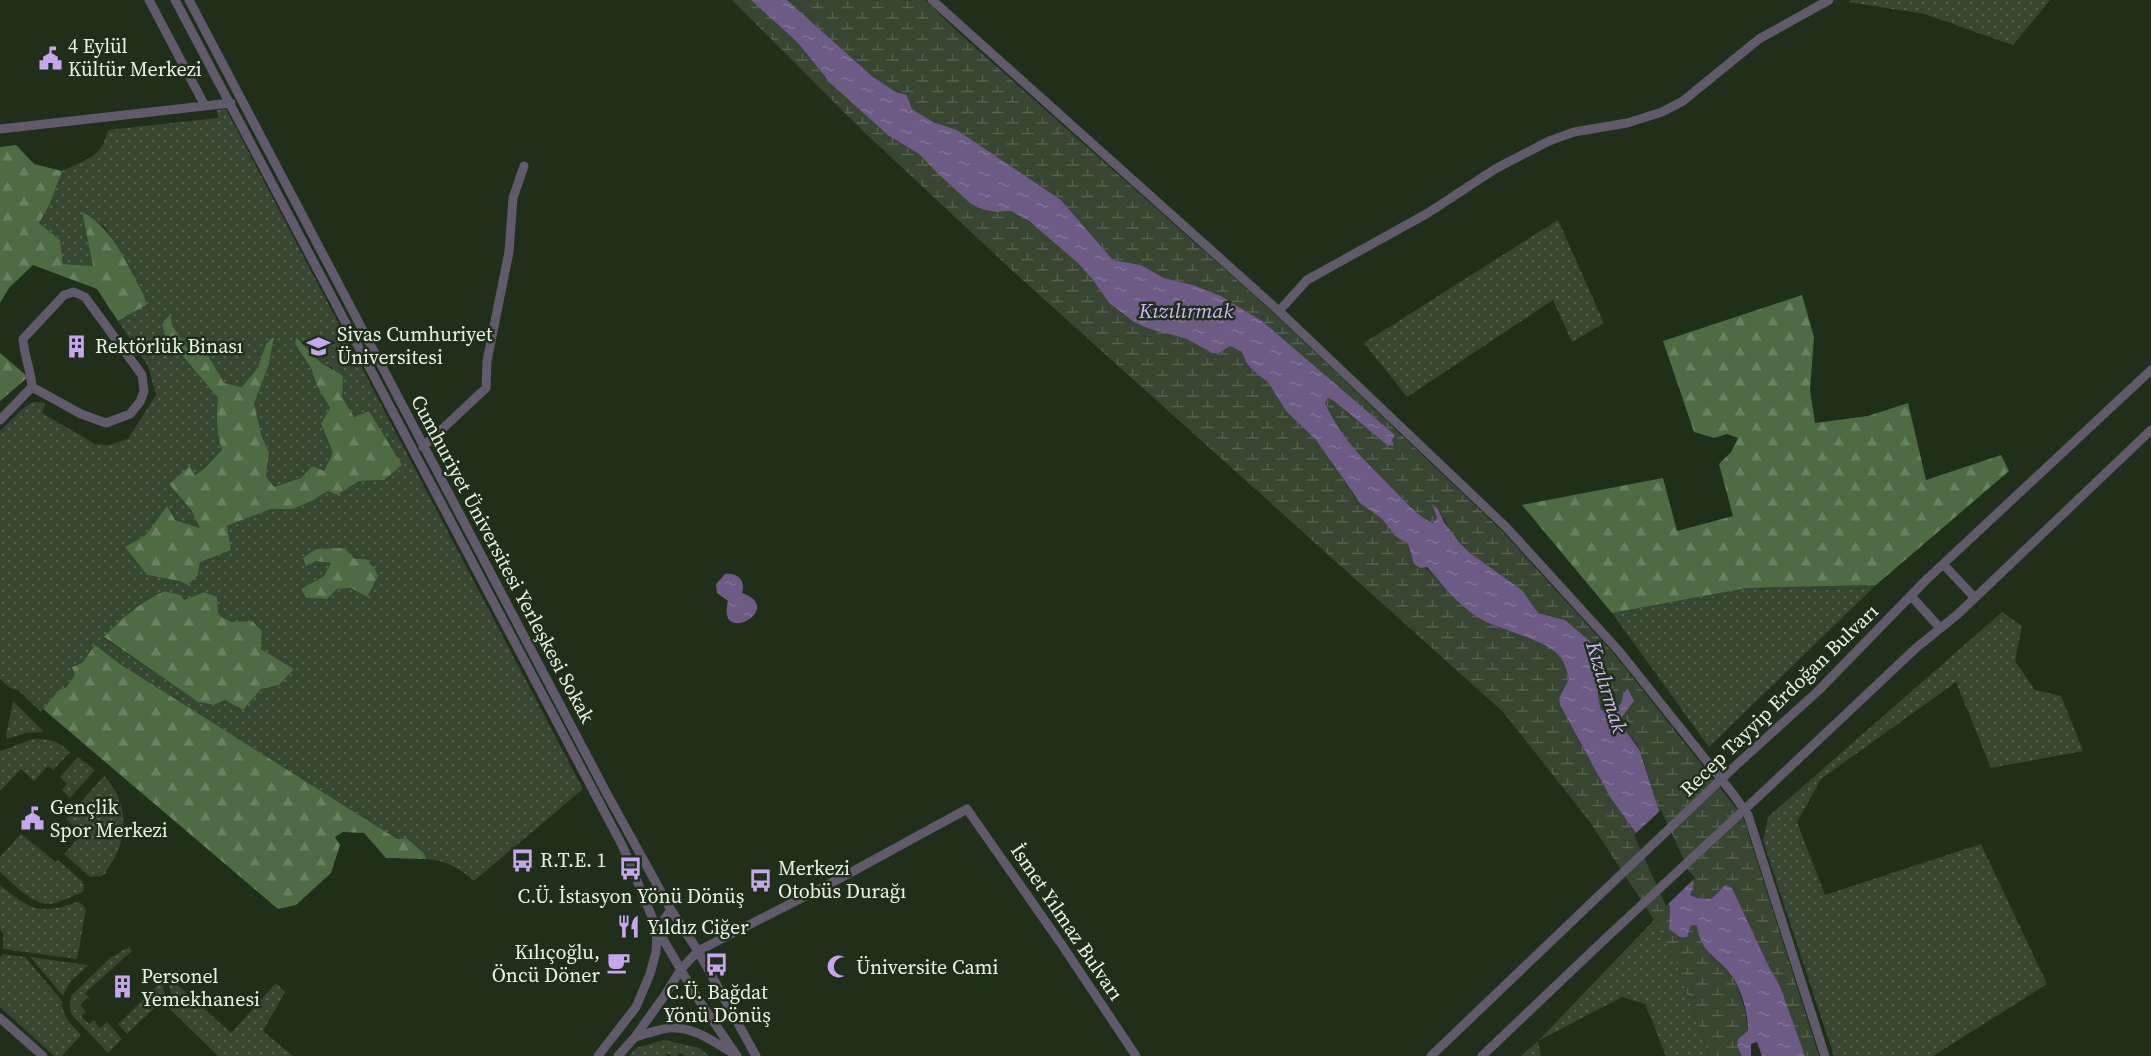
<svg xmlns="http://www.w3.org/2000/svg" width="2151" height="1056" font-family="'Source Serif 4',serif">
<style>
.grass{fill:url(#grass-dots);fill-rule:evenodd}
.forest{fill:url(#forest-firs)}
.wetland{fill:url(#wetland-marsh)}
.water{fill:url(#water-ripples)}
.pier{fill:#1f2f1a}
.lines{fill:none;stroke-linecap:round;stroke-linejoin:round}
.minor{stroke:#61596c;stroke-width:9}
.minor-bridge{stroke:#61596c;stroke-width:9}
.labels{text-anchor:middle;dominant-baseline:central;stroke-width:5;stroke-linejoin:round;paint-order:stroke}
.poi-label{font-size:20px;fill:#e8f2e4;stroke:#1f2f1a;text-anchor:start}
.street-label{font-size:20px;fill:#e8f2e4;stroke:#1f2f1a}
.water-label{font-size:21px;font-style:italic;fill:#d2b4f8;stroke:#1f2f1a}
</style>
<defs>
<pattern id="grass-dots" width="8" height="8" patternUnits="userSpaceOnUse" patternTransform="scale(1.5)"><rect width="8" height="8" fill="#364630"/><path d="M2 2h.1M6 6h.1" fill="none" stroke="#53614e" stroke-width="1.8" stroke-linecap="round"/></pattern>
<pattern id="forest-firs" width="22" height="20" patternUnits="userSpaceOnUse" patternTransform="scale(1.5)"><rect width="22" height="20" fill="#4e6b43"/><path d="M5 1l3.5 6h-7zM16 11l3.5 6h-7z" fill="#68815e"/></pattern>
<pattern id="wetland-marsh" width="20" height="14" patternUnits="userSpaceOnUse" patternTransform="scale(1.5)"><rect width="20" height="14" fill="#364630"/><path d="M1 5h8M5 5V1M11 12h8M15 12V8" fill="none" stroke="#53614e"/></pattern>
<pattern id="water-ripples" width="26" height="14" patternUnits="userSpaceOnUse" patternTransform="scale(1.5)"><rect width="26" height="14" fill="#6d5a85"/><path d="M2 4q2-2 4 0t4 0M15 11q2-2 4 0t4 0" fill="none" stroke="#827296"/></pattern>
</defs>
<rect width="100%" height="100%" fill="#1f2f1a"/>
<!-- grass -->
<path class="grass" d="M1851 0H2050L2013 45 1924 14 1849 2Z
M226 109 583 789 474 881C460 868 445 860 426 859L424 853 406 838 397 839 120 664 95 646 83 662 72 666 75 675C65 689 51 697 41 712L19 691 10 688 0 679V431L22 409 33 402 45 403 42 413 95 444 108 445 128 439 156 395 148 366 118 321 145 305 144 295 105 227 82 213 93 266 63 264 60 240 39 223 50 204 62 171C85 160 102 158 108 130L218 118 217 110ZM169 315 172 325 187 348 207 353 224 383 242 387 258 367 266 344 274 338 269 364 254 404 262 437 269 452 266 476 274 488 301 478 312 466 324 471 333 453 321 425 330 408 317 386 311 368 295 344 296 337 319 361 333 368 341 397 354 417 369 411 384 480 359 481 337 495 328 491 312 501 293 509H271L227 526 200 562 198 575 180 581 147 575 125 547 175 520 200 528 191 510 169 484 191 466 194 475 205 468 222 450C216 432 216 416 218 398L166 336ZM366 560 367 597 351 588 337 589 327 599 306 598 301 589 324 576 331 563 316 561ZM163 591 181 595 184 600 204 592 218 615 230 622 262 631 261 649 294 669 279 685 261 688 243 710 225 700 214 705 198 702 104 638C122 617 139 603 163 591Z
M1558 220 1604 323 1572 342 1553 300 1407 397 1364 343Z
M1876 585 1709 747 1612 613 1747 588Z
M2002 612 2022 626 2015 661 2035 690 2061 696 2083 751 1991 768 1956 682 1821 779 1797 822 1825 895 1981 844 2047 984 1933 1056H1834L1763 841 1768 817Z
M13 701 44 732 26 733 7 739 6 735Z
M33 739C51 739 56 740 70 752L53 770 48 766 34 781 21 769 0 791V751Z
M78 757 95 770 70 798 62 790 67 784 60 777Z
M104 776C123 795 128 823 119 848 116 857 109 866 105 874L101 876 90 877 64 854 82 834 66 819Z
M21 834 56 862 58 860 82 881 84 885 83 892C72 896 58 904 47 904 30 903 13 883 0 872V857Z
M0 885C30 910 40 915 78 902L82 904 86 910 77 959 3 949V934L0 929Z
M1654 920 1675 959 1709 1056H1666L1645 1004 1622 997 1538 1041 1541 1056H1521L1538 1041Z
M129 947 132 951 85 993 91 1000 87 998 80 1005 86 1012 81 1016 89 1024 94 1020 100 1028 107 1022 122 1039 108 1053 73 1016C69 1009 69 1002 72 995L110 958Z
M3 954 25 957 62 1001C62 1017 71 1024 81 1035L62 1056H54L0 1007V957Z
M30 957 88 965 69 983 63 996Z
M172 980 231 1033 276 983 285 992 263 1031 293 1056H218L168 1007 171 995 169 983Z
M162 981 165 998 127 1034 118 1024Z
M664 1040 699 1048 709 1056H685L680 1052 677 1056H671L668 1053 665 1056H629L636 1048Z"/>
<!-- forest -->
<path class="forest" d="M16 145 34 164 62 171 50 204 39 223 60 240 63 264 93 266 82 212C113 227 127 266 144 295L146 305 118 321 97 289 33 265 9 288 0 303V147Z
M1802 295 1814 337 1810 390 1815 423 1868 416 1908 403 1926 480 2001 455 2009 471 1876 585 1747 588 1612 613 1522 505 1663 478 1677 531 1733 516 1719 464 1731 452 1738 438 1727 434 1714 438 1694 432 1663 341Z
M170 314 172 325 187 348 207 353 224 383 242 387 258 367 266 344 274 337 269 364 254 404 262 437 269 452 266 476 274 487 301 478 312 466 324 471 333 453 321 424 330 408 317 386 311 368 295 344 296 337 319 361 343 376 342 397 354 417 369 411 402 465 384 480 359 481 337 495 328 491 312 501 293 509H271L227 526 231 550 200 562 198 575 188 585 180 581 147 575 125 547 146 535 167 506 175 520 200 528 191 510 169 484 190 466 195 475 205 468 222 450C216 432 216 416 218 398L166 336 162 325Z
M0 353 28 377 0 401Z
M344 548 355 559H366L375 569 378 576 367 597 351 588 337 589 327 599 306 598 301 589 324 576 331 563 316 561 306 566 303 558 316 549Z
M164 591 181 595 184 600 204 592 217 597 218 615 231 622 252 621 262 631 261 649 294 669 279 685 261 689 243 710 225 700 214 705 198 702 104 637C122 618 139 603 164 591Z
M95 645 120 664 397 839 406 838 424 853 426 859 386 858 364 833 343 832 335 837 340 845 331 873 296 905 278 909 43 709 59 690 66 687 75 675 72 667 83 662Z"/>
<!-- wetland -->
<path class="wetland" d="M732 0H751L798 43 825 78 895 140 919 154 938 174 971 204 984 210 997 212 1011 211 1018 214C1042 231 1069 251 1089 274 1106 295 1108 305 1133 321 1149 331 1168 332 1186 338 1197 343 1207 352 1219 353L1230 345 1242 352 1247 364 1257 374 1268 382 1286 411 1316 440 1355 497 1382 519 1395 536 1408 544 1412 558C1438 574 1452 601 1477 617 1497 630 1549 640 1561 657 1565 664 1567 672 1569 679L1559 698 1560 705 1610 797 1636 833 1670 907 1669 929 1690 925 1697 926 1701 940 1711 956 1732 975 1738 988 1745 1010 1748 1031 1737 1046 1742 1056H1709L1675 959 1654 920 1590 822 1503 712 1016 274 864 132Z
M787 0H925L959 33 1276 315 1502 531 1615 655 1743 817 1819 1056H1805L1780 986 1769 967 1732 888 1720 889 1711 899 1697 898 1690 895 1691 877 1659 811 1643 758 1637 745 1619 721 1634 701 1623 700C1618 709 1612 713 1601 710L1598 697V670L1602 666V659L1596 647 1565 620 1538 613 1522 590 1470 553 1452 533 1438 509 1433 505 1437 517 1433 523C1417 516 1406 502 1394 490 1365 460 1343 443 1325 403L1328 398C1337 402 1343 409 1351 416 1363 426 1377 435 1392 440L1395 435 1262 321 1221 296 1193 285 1164 278 1141 265 1113 260 1061 200 957 130 933 122 912 109 907 95 896 92 873 77Z"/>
<!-- water -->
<path class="water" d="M751 0H787L873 77 896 92 907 95 912 109 933 122 957 130 1061 200 1113 260 1141 265 1164 278 1193 285 1221 296 1262 321 1395 435 1392 440 1394 446 1387 445 1334 401 1328 398 1325 403C1343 442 1366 461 1394 490 1406 502 1417 516 1433 523L1437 517 1432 504 1438 509 1444 522 1460 543 1470 553 1522 590 1538 613 1565 620 1592 643 1602 659V666L1598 671V697L1601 710C1614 713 1624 706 1623 693L1628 689 1634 701 1619 721 1640 751 1659 811 1694 883 1690 895 1697 898 1711 899 1725 885 1732 888 1769 967 1780 986 1805 1056H1762L1757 1042 1751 1044V1056H1742L1737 1046 1738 1039 1748 1031C1748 1013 1742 991 1732 976 1719 958 1701 954 1697 926L1691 925 1687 937H1680L1669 929 1670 907 1636 833 1610 797 1560 705 1559 698 1569 679C1567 672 1565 663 1560 657 1549 640 1497 630 1477 617 1458 605 1442 584 1427 567L1420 568 1414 564 1408 544 1395 536 1382 519 1360 503 1316 440 1286 411 1268 382 1257 374 1247 364 1242 352 1230 346 1219 353H1212L1187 339 1147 328 1134 322 1109 303 1093 280 1079 264 1029 221 1011 211 997 212 984 210 971 204 938 174 919 154 889 136 829 82 798 43Z
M725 574C738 572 746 581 742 593 787 608 716 648 728 601L717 593 716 584Z"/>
<!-- pier -->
<path class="pier" d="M1661 810 1689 871 1695 878 1666 906 1634 835Z"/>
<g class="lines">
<!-- minor -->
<path class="minor" d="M149 0 205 106
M175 0 623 847 657 929 698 999 737 1056
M189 0 606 792 671 910 698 951 756 1056
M932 0 1279 311 1506 527 1619 651 1733 794 1748 815 1825 1056
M0 129 231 103
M1279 311 1307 280 1428 213 1495 169 1549 141 1574 132 1627 123 1662 112 1683 101 1759 39 1829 0
M0 420 32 387C31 370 24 356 23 339L64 295 74 292 85 297 142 375 144 391 140 402 130 414 106 423 81 414 32 387
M423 447 486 388 487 361 509 252 513 198 524 166
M1944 565 1974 597
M1912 597 1940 628
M1733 768 1818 691 1926 580 2151 370
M1759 796 1916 648 1958 614 2151 430
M0 1018 43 1056
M635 1037C646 1034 657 1030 668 1028 691 1025 715 1042 734 1054
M598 1056 636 1007 650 974 656 952 657 929 671 910
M618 1056 635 1037 665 995 681 969 698 951 837 880 967 809 1062 945 1136 1056
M1431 1056 1589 905
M1482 1056 1606 938"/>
<!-- minor-bridge -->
<path class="minor-bridge" d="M1589 905 1733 768
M1606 938 1759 796"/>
</g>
<!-- icons -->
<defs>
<symbol id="civic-bare" viewBox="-9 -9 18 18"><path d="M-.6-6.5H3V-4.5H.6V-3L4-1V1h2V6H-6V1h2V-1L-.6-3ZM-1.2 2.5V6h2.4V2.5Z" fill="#c7a6ef" stroke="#1f2f1a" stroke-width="2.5" paint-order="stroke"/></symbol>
<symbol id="building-bare" viewBox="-9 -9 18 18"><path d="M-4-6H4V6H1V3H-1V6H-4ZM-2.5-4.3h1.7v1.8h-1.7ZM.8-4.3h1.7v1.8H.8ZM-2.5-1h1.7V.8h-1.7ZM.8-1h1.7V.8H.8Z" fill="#c7a6ef" stroke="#1f2f1a" stroke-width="2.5" paint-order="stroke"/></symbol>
<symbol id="university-bare" viewBox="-9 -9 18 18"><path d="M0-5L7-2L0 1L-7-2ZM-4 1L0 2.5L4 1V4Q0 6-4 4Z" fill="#c7a6ef" stroke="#1f2f1a" stroke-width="2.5" paint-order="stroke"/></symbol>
<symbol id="bus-bare" viewBox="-9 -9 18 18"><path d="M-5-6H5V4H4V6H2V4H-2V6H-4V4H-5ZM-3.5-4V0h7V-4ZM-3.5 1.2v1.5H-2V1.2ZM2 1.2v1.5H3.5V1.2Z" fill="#c7a6ef" stroke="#1f2f1a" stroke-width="2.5" paint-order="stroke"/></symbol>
<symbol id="restaurant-bare" viewBox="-9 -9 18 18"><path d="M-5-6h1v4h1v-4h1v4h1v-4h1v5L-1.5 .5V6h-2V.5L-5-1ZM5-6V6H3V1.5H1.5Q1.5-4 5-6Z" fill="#c7a6ef" stroke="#1f2f1a" stroke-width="2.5" paint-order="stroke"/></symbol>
<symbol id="cafe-bare" viewBox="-9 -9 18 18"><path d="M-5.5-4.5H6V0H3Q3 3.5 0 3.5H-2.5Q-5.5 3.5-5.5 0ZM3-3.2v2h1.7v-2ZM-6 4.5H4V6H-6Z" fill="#c7a6ef" stroke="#1f2f1a" stroke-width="2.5" paint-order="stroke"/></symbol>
<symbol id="mosque-bare" viewBox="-9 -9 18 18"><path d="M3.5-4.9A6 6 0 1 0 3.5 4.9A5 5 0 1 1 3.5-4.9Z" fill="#c7a6ef" stroke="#1f2f1a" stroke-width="2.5" paint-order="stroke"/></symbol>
</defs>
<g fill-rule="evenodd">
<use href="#civic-bare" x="34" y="42" width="33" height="33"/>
<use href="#building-bare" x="60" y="330" width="33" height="33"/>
<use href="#university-bare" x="302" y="330" width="33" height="33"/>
<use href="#civic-bare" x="16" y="802" width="33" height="33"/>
<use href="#bus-bare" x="506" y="844" width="33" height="33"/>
<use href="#bus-bare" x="614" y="852" width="33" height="33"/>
<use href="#bus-bare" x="744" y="864" width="33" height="33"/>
<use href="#restaurant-bare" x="612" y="910" width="33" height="33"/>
<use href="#cafe-bare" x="602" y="946" width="33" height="33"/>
<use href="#bus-bare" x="700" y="948" width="33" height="33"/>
<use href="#mosque-bare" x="822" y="950" width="33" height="33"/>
<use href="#building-bare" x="106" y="970" width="33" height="33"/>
</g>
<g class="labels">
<!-- poi labels -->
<g class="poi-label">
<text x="68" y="46">4 Eylül<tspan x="68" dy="23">Kültür Merkezi</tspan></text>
<text x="337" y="334">Sivas Cumhuriyet<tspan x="337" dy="23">Üniversitesi</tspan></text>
<text x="95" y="346">Rektörlük Binası</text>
<text x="50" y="807">Gençlik<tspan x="50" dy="23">Spor Merkezi</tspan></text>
<text x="540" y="860">R.T.E. 1</text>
<text x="778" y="868">Merkezi<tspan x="778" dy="23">Otobüs Durağı</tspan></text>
<text x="631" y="896" text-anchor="middle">C.Ü. İstasyon Yönü Dönüş</text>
<text x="647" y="927">Yıldız Ciğer</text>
<text x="600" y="952" text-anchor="end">Kılıçoğlu,<tspan x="600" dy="23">Öncü Döner</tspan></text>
<text x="856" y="967">Üniversite Cami</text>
<text x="141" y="976">Personel<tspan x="141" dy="23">Yemekhanesi</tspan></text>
<text x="717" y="992" text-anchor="middle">C.Ü. Bağdat<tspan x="717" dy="23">Yönü Dönüş</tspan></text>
</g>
<!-- street labels -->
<g class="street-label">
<text transform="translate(503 559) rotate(62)">Cumhuriyet Üniversitesi Yerleşkesi Sokak</text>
<text transform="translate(1779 700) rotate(-44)">Recep Tayyip Erdoğan Bulvarı</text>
<text transform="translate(1067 922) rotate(56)">İsmet Yılmaz Bulvarı</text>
</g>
<!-- water labels -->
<g class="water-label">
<text x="1186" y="310">Kızılırmak</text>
<text transform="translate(1607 687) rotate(73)">Kızılırmak</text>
</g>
</g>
</svg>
